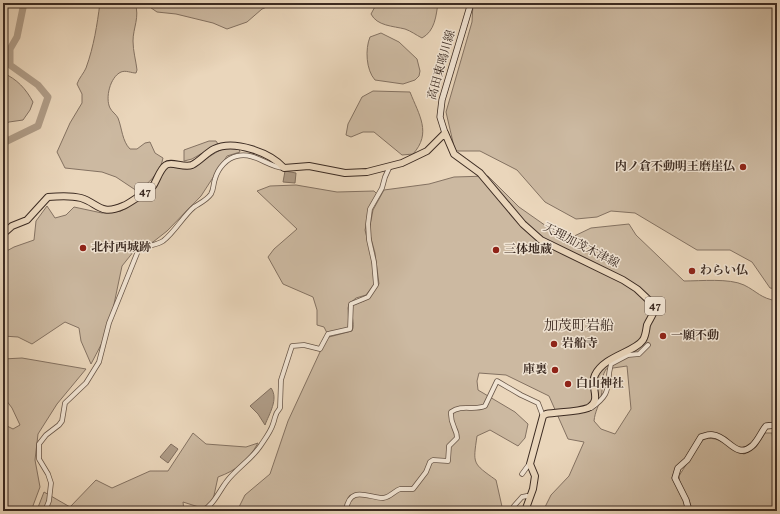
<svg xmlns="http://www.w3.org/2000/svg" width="780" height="514" font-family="Vollkorn,'Noto Serif JP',serif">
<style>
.green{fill:#ccb9a1;stroke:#847262;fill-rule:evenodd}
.water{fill:#af9c87;stroke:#816f5f}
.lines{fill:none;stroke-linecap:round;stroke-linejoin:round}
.river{stroke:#af9c87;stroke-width:7}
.minor-casing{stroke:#685648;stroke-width:5.5}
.secondary-casing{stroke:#3c2b22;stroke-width:7}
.primary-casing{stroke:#3c2b22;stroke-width:8}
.minor{stroke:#f1e4d3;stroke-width:4}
.secondary{stroke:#f1e4d3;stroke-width:5.5}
.primary{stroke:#ead6bb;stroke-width:6}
.poi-dot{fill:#8f2418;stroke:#f1e4d3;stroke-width:1.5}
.labels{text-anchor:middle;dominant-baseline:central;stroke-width:3;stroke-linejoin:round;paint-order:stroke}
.shield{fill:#f1e4d3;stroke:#726257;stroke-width:1}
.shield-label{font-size:11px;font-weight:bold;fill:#3c2b22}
.street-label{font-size:12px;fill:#3c2b22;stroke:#f1e4d3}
.poi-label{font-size:12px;font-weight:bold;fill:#3c2b22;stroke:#f1e4d3;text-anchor:start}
.quarter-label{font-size:14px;fill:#3c2b22;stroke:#f1e4d3}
</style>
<rect width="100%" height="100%" fill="#ead6bb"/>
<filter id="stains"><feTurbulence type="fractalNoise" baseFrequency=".005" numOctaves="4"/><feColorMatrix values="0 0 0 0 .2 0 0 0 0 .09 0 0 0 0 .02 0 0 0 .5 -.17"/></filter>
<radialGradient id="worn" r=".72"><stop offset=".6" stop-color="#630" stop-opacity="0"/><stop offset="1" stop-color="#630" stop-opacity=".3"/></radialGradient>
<!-- green -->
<path class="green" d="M100 3H135C140 17 133 28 133 41 133 51 136 61 137 70L136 73C131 73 126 70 121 72 110 77 105 98 110 108 112 112 116 114 118 118 122 128 122 141 130 149H137L145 143 150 142 155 153 163 158C161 171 148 185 137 191L116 177 102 172 65 168 57 152 70 123 82 103V94L77 84C79 78 84 73 86 68 94 46 97 25 100 3Z
M144 3H276L262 9 247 22 227 29 213 23 176 14 157 12Z
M377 3H438C436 16 435 31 422 38 416 35 411 31 405 29 393 26 377 26 371 14Z
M473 3H777V289L770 288 752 262 730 250H697L635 213 611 211 597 217 576 219 545 202 517 170 480 151H455L446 112 472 22Z
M381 33 399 42 417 59 420 71 419 76 415 80 403 84 375 80C366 70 365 49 370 37Z
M3 73C17 79 26 89 33 102L30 110 23 120 9 122 3 125Z
M373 91 410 92C419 115 432 133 413 154L402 155 374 132H363L351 137 346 135 348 124 362 97Z
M209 141H216L218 144 192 159 184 161V150Z
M225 148 239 149 240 152 227 156 201 196 167 231 153 242 138 246 122 266 113 309 103 341 91 364 81 341 79 328 65 322 32 344 18 337 3 336V253L14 247 34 240 36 221 47 206 55 218 66 215 74 207 102 213 121 211 151 190 165 168 170 165C175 167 181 169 186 169 195 169 213 152 225 148Z
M488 176 519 207 566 240 591 228 629 224 636 235 684 281C701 281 729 278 744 285 758 292 760 298 777 301V421L765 424 752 442 745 448C727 450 727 425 699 435L685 458 676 467 672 478 684 501 686 511H543L551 495 569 476 584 442 568 439 549 396 506 375 479 373 477 381 478 390 515 412 528 424 525 438 518 446 490 430 477 436C473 464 472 463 496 480L503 511H237L245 495 270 474 288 421 326 339 329 337 352 331C356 323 349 313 353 305L366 300 379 284 375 253 369 231 373 210 384 190 429 184 454 177ZM627 366 631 409 615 434 601 429 594 421C595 411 599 406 601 397 604 385 599 382 606 369Z
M296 185 337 192 374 191 377 194 370 209 365 230 371 254 375 283 366 295 356 298 349 304 348 308 349 328 327 333 324 327 317 325V310L313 297 283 284 268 257 274 249 297 229 257 191 270 186Z
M22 358 86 369 57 404 38 434 35 460 40 487 31 511H3V424L13 429 20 425 12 408 3 396V359Z
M193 433 206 444 246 447 258 443C248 461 237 470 218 477L213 500 205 509 183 502 184 511 37 510 44 492 70 507 96 480 112 488 150 471H168Z
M765 433H772L773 442 777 449V511H692C691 499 679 488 679 476 680 474 701 442 703 440 706 438 711 438 715 439 726 441 730 451 744 454L756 447Z"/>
<!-- water -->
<path class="water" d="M285 171 296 173 295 183 283 182Z
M271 388C279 399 269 414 265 425L258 414 250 406Z
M171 444 178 449 168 463 160 457Z"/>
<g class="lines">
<!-- river -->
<path class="river" d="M3 143 38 126 48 97 38 85 10 65V49L17 37 24 3"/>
<defs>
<path id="minor" d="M591 408C614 392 605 386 611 364L628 355 639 354 648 345
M522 474 530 463
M514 506 522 497 527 496 530 498
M45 511 49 501 51 483 48 474 39 459V444L46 435 59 425 62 421 65 403 86 383 99 362 109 323 138 251C146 245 155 246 163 241 174 233 184 215 194 207 200 203 207 200 211 194 214 189 213 184 215 179 218 168 227 158 237 156 256 152 267 167 284 168
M202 511C214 505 219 491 227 481 237 468 252 459 261 445 265 439 271 431 273 424 276 416 274 415 280 408L281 380 292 346 304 345 320 349 328 334 350 329 351 304 368 297 376 285 374 262 369 240 368 224 370 209 382 188 385 177 390 166
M346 511C349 484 369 498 383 498 391 497 394 491 400 489 404 489 409 489 413 489L426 472 430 462 433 460 448 461 449 446 457 438C457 428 450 426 451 412 462 404 473 411 485 406L497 381 521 395 538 403 543 416"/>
<path id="secondary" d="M445 133 440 117 442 100 471 3
M689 511 686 500 675 478 678 468 687 460 701 437C705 436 709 434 713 435 728 436 736 460 752 446 758 441 761 432 766 426L777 425"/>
<path id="primary" d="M3 234 12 226 27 220 48 197C58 196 70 195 81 198 98 203 100 216 123 206 127 205 150 189 153 186 157 180 160 169 166 165 171 161 184 168 192 165 200 161 206 153 214 149 234 139 271 153 284 168L309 166 345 173 367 172 402 163 427 151 445 133 454 154 480 173 523 224 541 240 623 280 637 289 655 306C655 313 650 318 647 325 646 330 646 335 643 340 635 352 604 356 595 375 589 386 603 400 588 408 578 412 557 412 546 414L543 416 530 464 535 476 533 489 525 511"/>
</defs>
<!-- minor casing -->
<use href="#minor" class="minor-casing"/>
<!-- secondary casing -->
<use href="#secondary" class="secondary-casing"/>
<!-- primary casing -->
<use href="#primary" class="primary-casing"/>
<!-- minor -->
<use href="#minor" class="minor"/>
<!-- secondary -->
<use href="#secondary" class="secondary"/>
<!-- primary -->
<use href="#primary" class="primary"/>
</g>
<!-- markers -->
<g class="poi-dot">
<circle cx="743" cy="167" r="4"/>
<circle cx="83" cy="248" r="4"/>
<circle cx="496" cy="250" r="4"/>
<circle cx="692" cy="271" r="4"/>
<circle cx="663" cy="336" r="4"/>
<circle cx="554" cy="344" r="4"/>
<circle cx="555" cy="370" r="4"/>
<circle cx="568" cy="384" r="4"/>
</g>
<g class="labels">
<!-- shield labels -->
<g class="shield">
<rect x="135" y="183" width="20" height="18" rx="3"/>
<rect x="645" y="297" width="20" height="18" rx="3"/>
</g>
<g class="shield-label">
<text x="145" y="192">47</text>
<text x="655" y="306">47</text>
</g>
<!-- street labels -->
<g class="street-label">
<text transform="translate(442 65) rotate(-74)">高田東鳴川線</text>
<text transform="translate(581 246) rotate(27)">天理加茂木津線</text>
</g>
<!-- poi labels -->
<g class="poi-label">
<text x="735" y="167" text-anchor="end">内ノ倉不動明王磨崖仏</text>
<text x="91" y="248">北村西城跡</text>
<text x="504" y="250">三体地蔵</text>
<text x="700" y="271">わらい仏</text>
<text x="671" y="336">一願不動</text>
<text x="562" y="344">岩船寺</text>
<text x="547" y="370" text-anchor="end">庫裏</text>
<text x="576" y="384">白山神社</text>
</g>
<!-- quarter labels -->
<g class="quarter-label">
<text x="579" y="326">加茂町岩船</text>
</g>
</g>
<!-- margin -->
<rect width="780" height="514" fill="none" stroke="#ead6bb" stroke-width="16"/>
<rect x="4" y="4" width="772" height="506" fill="none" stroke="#3c2b22" stroke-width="2"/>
<rect x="8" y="8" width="764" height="498" fill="none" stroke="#3c2b22"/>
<rect width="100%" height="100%" filter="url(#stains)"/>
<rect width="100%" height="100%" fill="url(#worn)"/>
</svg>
